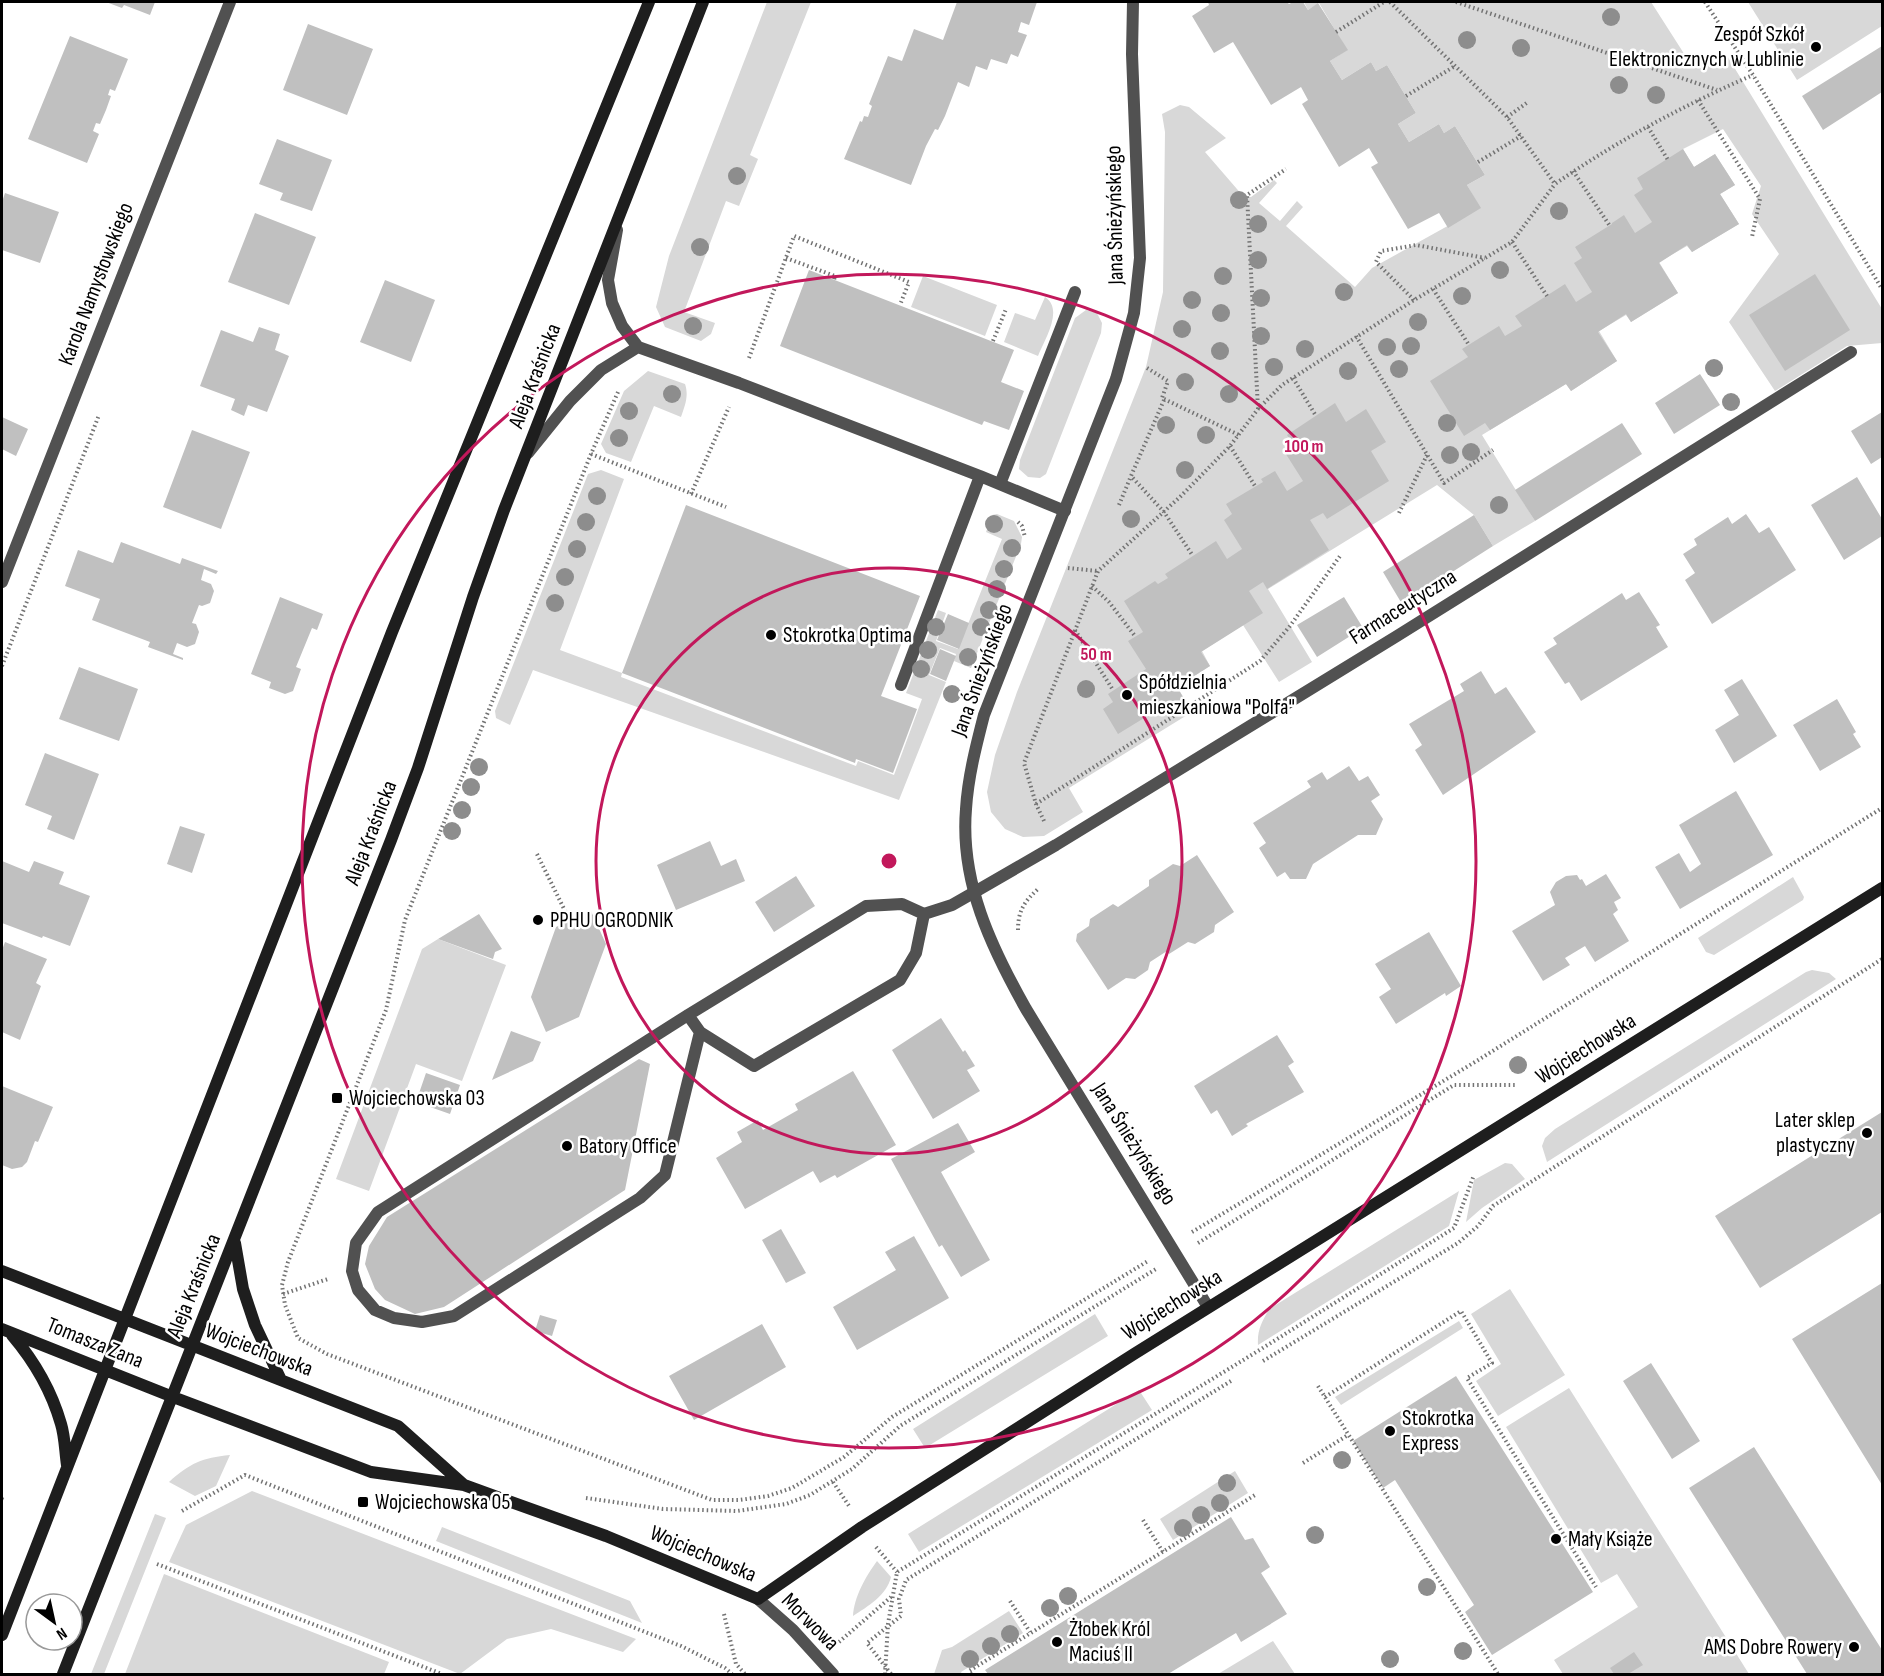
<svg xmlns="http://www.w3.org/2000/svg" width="1884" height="1676" font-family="'Sofia Sans Condensed',sans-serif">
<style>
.green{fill:#d8d8d8}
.building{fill:#c0c0c0}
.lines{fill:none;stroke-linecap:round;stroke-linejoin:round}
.path{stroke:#737373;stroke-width:4;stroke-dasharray:1.5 3;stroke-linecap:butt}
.lane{stroke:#515151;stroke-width:12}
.street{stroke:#515151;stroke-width:12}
.secondary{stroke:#1e1e1e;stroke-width:12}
.tree{fill:#8d8d8d}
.ring{fill:none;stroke:#c2185b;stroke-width:3}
.poi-dot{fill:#000;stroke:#fff;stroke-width:2}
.labels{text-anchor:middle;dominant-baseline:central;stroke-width:5;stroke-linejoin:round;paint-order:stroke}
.poi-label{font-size:22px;fill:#000;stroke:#fff;text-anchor:start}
.street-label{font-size:22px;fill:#000;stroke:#fff}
.centre{fill:#c2185b;stroke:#fff;stroke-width:3}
.ring-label{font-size:18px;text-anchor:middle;font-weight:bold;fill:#c2185b;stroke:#fff;stroke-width:5;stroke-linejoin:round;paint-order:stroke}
</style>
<rect width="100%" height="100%" fill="#fff"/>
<!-- green -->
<path class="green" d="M767 2H811L750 155 758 159 739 206 726 201 684 312 715 323 711 334 701 341 665 327 656 307 669 256Z
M1304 2H1651L1690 63 1726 54 1882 309V343L1847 346 1775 391 1729 322 1779 254 1752 214 1761 186 1723 129 1683 149 1694 167 1715 154 1735 185 1720 194 1739 224 1692 252 1687 246 1659 262 1678 293 1631 322 1626 315 1599 331 1617 361 1571 391 1566 384 1482 435 1535 521 1493 546 1474 515 1437 485 1268 589 1312 662 1279 682 1243 625 1202 651 1210 666 1177 687 1192 712 1069 788 1083 812 1044 836 1023 837 1005 829 991 812 987 792 995 755 1017 692 1146 367 1163 292 1165 132 1162 114 1180 105 1189 107 1226 138 1205 152 1243 196 1251 197 1274 180 1277 183 1259 203 1280 221 1297 201 1303 207 1286 226 1355 287 1372 268 1480 208 1467 185 1485 175 1455 126 1444 133 1439 124 1409 142 1398 124 1416 113 1387 65 1376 71 1371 62 1342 80 1330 61 1347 50 1319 3 1308 10Z
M1748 2H1882V26L1797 80Z
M923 276 997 305 985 336 911 307Z
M1045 297C1064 309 1045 339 1038 356L1004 342 1015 313 1035 320Z
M1086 310 1097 313 1102 323 1101 333 1046 474 1040 478 1028 477 1019 469 1020 460 1075 318Z
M648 371 685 384C689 396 685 405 681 417L654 406 631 462 606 453 601 444 624 391Z
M601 470 624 479 560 650 622 673 621 677 856 766 858 761 894 775 922 699 906 693 938 610 946 613 936 641 958 649 1002 539 986 532 992 515 997 514 1014 521 1022 537 1021 544 971 668 954 661 956 654 940 648 929 675 946 682 899 800 533 670 510 725 496 718 495 711 588 474Z
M1793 877 1804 897 1803 900 1714 955 1706 952 1698 938Z
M438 939 506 965 462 1081 416 1064 369 1191 336 1179 422 949Z
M1812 970 1829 973 1836 979 1547 1162 1542 1146 1545 1138 1555 1129 1806 972Z
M1505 1163 1512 1164 1525 1179 1482 1208 1466 1222 1474 1180Z
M1459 1191 1449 1226 1258 1345C1257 1330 1262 1322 1269 1309Z
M1510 1289 1565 1375 1498 1416 1476 1381 1501 1364 1471 1314Z
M1095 1314 1108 1336 925 1448 913 1429Z
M1459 1321 1463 1328 1341 1405 1335 1397Z
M1569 1388 1749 1674H1563L1554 1660 1638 1607 1617 1574 1601 1583 1506 1427Z
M1139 1390 1152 1410 919 1552 908 1534Z
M230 1455 216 1486 195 1496 169 1482C190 1463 202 1458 230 1455Z
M1235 1471 1248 1493 1173 1540 1160 1519Z
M252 1491 636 1639 623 1652 551 1629 507 1639 460 1674 169 1562 186 1525Z
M155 1514 166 1518 104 1674H91Z
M442 1527 630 1601 642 1623 436 1541Z
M877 1561 891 1577C887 1595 867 1607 853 1616 854 1597 866 1576 877 1561Z
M164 1574 389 1662 384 1674H125Z
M1009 1611 1023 1633 961 1672 962 1674H934L942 1650 952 1647Z
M1273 1641 1295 1674H1218Z"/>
<!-- building -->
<path class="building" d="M106 2H155L150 15 124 5 122 8Z
M957 2H1037L1029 25 1021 22 1018 32 1027 35 1018 57 1011 54 1007 64 991 59 987 70 976 66 969 87 958 82 945 116 938 130 935 129 926 146 911 185 844 159 860 121 862 122 864 116 868 117 872 106 869 104 888 56 902 61 914 29 943 40Z
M1208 2H1287L1289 4 1293 2H1303L1308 10 1318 3 1348 50 1330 61 1342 80 1371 62 1376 71 1387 65 1416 113 1398 124 1409 142 1439 124 1444 133 1455 126 1485 175 1467 185 1481 208 1448 228 1439 213 1408 229 1371 167 1378 163 1369 148 1339 167 1302 104 1308 100 1301 87 1271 105 1233 42 1214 53 1192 16 1209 5Z
M308 24 373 49 347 115 283 90Z
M70 36 128 59 115 91 110 89 108 95 111 96 106 110 100 124 96 123 93 131 99 134 87 163 28 139Z
M1882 46V92L1823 130 1802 96Z
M277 139 332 160 312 211 280 200 283 193 259 184Z
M1683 149 1694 167 1715 154 1735 185 1720 194 1739 224 1692 252 1687 245 1659 263 1678 293 1631 322 1626 314 1598 332 1617 361 1571 391 1566 384 1490 430 1485 423 1464 436 1430 381 1468 357 1462 349 1499 326 1505 336 1522 326 1515 316 1565 284 1576 302 1592 292 1574 263 1582 258 1575 247 1612 224V223L1624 215 1635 233 1652 222 1634 195 1643 189 1637 178Z
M5 193 59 212 40 263 2 250V202Z
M255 213 316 237 289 305 228 282Z
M809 270 1014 350 1001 382 1024 391 1009 430 984 421 982 425 780 346Z
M1815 274 1850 330 1785 371 1749 315Z
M385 280 435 300 411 362 360 342Z
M259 327 280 334 275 350 289 356 267 412 248 405 244 416 231 410 235 399 200 386 221 330 253 342Z
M1700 374 1720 405 1674 434 1655 403Z
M1335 403 1346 422 1366 409 1386 442 1371 451 1389 481 1327 519 1323 513 1310 520 1329 550 1267 589 1263 582 1249 591 1263 613 1201 652 1210 666 1177 687 1185 700 1171 708 1167 704 1118 734 1103 709 1113 702 1108 694 1146 669 1128 641 1143 632 1124 601 1155 581 1158 584 1168 578 1165 574 1216 541 1227 559 1242 549 1224 520 1232 514 1226 504 1263 482 1261 479 1275 471 1287 491 1303 481 1284 451 1293 445 1287 435Z
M1882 412V457L1871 464 1851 431Z
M2 417 28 429 16 456 2 449Z
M1622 423 1642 454 1535 521 1515 490Z
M192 430 250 452 221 529 163 507Z
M1857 477 1882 519V536L1844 560 1811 505Z
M686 505 920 596 881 696 917 709 893 773 856 759 855 763 622 673Z
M1746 514 1759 533 1769 527 1796 570 1712 624 1685 580 1695 573 1683 554 1697 545 1694 539 1728 517 1732 524Z
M1474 515 1493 546 1402 604 1383 572Z
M121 542 180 564 182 558 218 571 216 574 204 569 201 580 211 584 214 591 210 603 202 606 199 605 192 623 196 624 199 632 195 644 187 647 177 643 173 654 183 658V660L148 647 150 642 92 620 100 599 65 586 78 550 113 563Z
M1639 592 1660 625 1656 627 1668 647 1581 701 1569 682 1565 684 1544 652 1557 644 1553 638 1622 593 1626 600Z
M280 597 323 614 317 630 312 628 296 667 301 669 293 691 285 694 269 688 271 682 251 674Z
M1344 597 1363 628 1317 657 1297 625Z
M948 614 969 623 959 649 937 640Z
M940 649 956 656 946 681 930 674Z
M79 667 138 689 119 741 59 719Z
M1481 671 1495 694 1506 687 1536 732 1443 795 1415 750 1422 745 1409 724 1464 691 1460 684Z
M1742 679 1777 736 1734 763 1715 730 1739 715 1724 690Z
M1837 699 1856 732 1853 734 1861 747 1820 771 1793 725Z
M45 753 99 774 74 840 47 829 52 816 25 805Z
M1349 766 1359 781 1368 776 1380 795 1371 801 1383 819 1376 835H1358L1313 864 1306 879H1290L1285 872 1277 877 1259 848 1266 843 1253 823 1311 787 1307 781 1322 772 1327 780Z
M1736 791 1773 855 1680 909 1655 867 1679 853 1690 872 1701 864 1679 825Z
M180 826 205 834 192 873 167 864Z
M710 841 721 866 736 859 745 881 676 910 657 865Z
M1197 855 1234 912 1215 925 1214 932 1195 944 1188 942 1169 954 1167 951 1150 962 1148 970 1135 979 1126 978 1108 990 1076 941 1077 934 1089 926 1090 919 1113 904 1118 907 1149 886V880L1173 864 1180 866Z
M2 861 29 872 34 861 64 872 59 884 90 896 70 946 43 936 42 938 2 923Z
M1606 874 1621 898 1614 902 1618 910 1613 914 1629 941 1595 962 1585 946 1565 958 1570 965 1543 981 1512 931 1555 905 1550 892 1556 882 1566 876 1577 875 1580 880 1582 879 1586 886Z
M796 876 815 906 774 932 755 902Z
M591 911 606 944 579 1017 546 1032 531 997 556 927Z
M479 914 502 949 495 952 493 959 438 939Z
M1429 932 1461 986 1446 996 1445 993 1396 1024 1379 997 1391 989 1375 964Z
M5 942 47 959 36 983 41 986 20 1040 2 1032V950Z
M941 1018 963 1052 965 1050 975 1066 967 1070 980 1091 933 1119 892 1050Z
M511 1031 541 1042 533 1061 492 1080Z
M1277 1035 1294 1062 1288 1066 1304 1092 1246 1124 1248 1126 1232 1136 1217 1110 1211 1114 1194 1086Z
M639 1059 650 1064 625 1190 444 1307 415 1314 385 1300 375 1289 365 1264 369 1246 387 1217Z
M853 1071 896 1145 837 1178 835 1175 820 1183 813 1171 745 1209 716 1158 742 1142 737 1132 758 1120 763 1130 798 1110 795 1104Z
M426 1073 460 1085 450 1114 416 1102Z
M2 1086 53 1107 38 1142 35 1141 27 1162 22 1167 12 1169 2 1165Z
M1882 1112V1212L1760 1288 1715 1216Z
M958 1123 975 1152 941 1172 990 1260 961 1277 942 1245 939 1247 891 1159Z
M781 1229 806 1273 786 1283 762 1240Z
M914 1236 949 1298 857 1350 833 1307 896 1270 885 1252Z
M1882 1283V1485L1792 1339Z
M540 1315 557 1320 552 1336 535 1331Z
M762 1324 786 1367 694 1420 669 1376Z
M1651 1363 1700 1441 1672 1459 1623 1381Z
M1456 1376 1593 1592 1492 1655 1465 1612 1474 1605 1395 1480 1383 1488 1353 1441Z
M1754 1447 1882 1650V1674H1807L1689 1488Z
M1231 1517 1245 1540 1253 1538 1270 1567 1261 1573 1287 1614 1241 1642 1236 1633 1168 1674H988L985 1670Z
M1634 1652 1643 1665 1628 1674H1614L1610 1668Z"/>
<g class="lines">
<!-- path -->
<path class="path" d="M1390 2 1507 117 1555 184C1617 141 1684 105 1753 75
M1456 2 1717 90
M1705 2 1753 75 1882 289
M1336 32 1384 2
M1406 96 1455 66
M1698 100 1760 199 1752 237
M1507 117 1528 102
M1648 127 1668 160
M1478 162 1521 136
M1573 171 1610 226
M1512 242 1547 296
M786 258 835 276 834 280
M1433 289 1469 345
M1414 300 1376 262 1381 251 1416 245 1485 258
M1356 336 1444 483 1493 450
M993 341 1006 309
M749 358 794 236 909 282 900 305
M1147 368 1168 381 1162 398 1239 435
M1293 378 1316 416
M618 392 591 454 405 920 386 1010 288 1262 282 1285 285 1305 298 1338 327 1354 712 1500H739L768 1496 792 1488 844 1457 892 1417 1148 1261
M1164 400 1131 476 1164 512 1193 556
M1258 409 1247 195 1286 169
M1230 446 1255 486
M591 454 726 507
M691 494 729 407
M1119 505 1131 476
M1399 513 1427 455
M1018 522 1022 526 1025 537
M1068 568 1098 571
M1092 586 1109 602 1135 636
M1075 630 1113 690
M2 666 99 415
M1036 804 1260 661 1290 626 1340 556
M1044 821 1036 804 1024 763 1098 571 1180 497 1230 446 1258 409 1282 385 1414 300 1512 242 1555 184
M537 854 570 921
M1018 930C1018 910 1025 901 1039 888
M1192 1232 1475 1062 1882 808
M1198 1243 1454 1085H1515
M283 1294 328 1279
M1263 1361 1458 1243 1478 1226 1493 1206 1882 959
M1318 1386 1498 1674
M1325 1397 1461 1311 1492 1363 1467 1378 1596 1587
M1303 1463 1348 1435
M833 1482 849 1506
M586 1498 663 1509 737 1511 786 1504 810 1495 852 1469 900 1426 1156 1269
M2 1499 6 1501
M182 1511 245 1475 681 1646 725 1668 732 1674
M1143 1520 1163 1552
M876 1547 897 1572
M157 1564 442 1674
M1010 1601 1030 1632
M724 1614 736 1664 745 1674
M839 1642 891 1597
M885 1674 888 1624 897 1572 1258 1351 1454 1228 1474 1175
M891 1674 867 1643 901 1616 899 1599 906 1580 1231 1381
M971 1674 969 1671 1255 1495"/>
<!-- lane -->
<path class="lane" d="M617 230 608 280 612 303 622 326 638 347 739 383 980 476 1065 511
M528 453 570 401 601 370 638 347
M1000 484 1075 292
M901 685 980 476
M688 1015 700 1032 754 1066 900 980 916 953 924 914
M700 1032 665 1175 640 1198 454 1316 422 1322 394 1318 375 1310 358 1290 352 1271 356 1243 378 1212 688 1015 866 906 902 904 924 914 952 905 973 893"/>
<!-- street -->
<path class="street" d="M1133 2 1132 54 1140 258 1134 313 1116 379 984 715C976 746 968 777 966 809 960 882 991 947 1026 1009L1208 1307
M2 582 230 2
M973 893 1056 845 1397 636 1851 352
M758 1599 793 1630 833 1674"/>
<!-- secondary -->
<path class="secondary" d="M235 1243 243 1289 255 1325 281 1380
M2 1271 398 1426 464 1485
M2 1329 173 1397 371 1472 464 1485 606 1536 758 1599 862 1527 1134 1354 1882 888
M12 1335C35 1362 51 1389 61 1424 65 1437 65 1452 67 1465
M2 1635 392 632 649 2
M63 1674 391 840 418 768 473 597 504 510 703 2"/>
</g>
<!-- trees -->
<g class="tree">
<circle cx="1611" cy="17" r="9"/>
<circle cx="1467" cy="40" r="9"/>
<circle cx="1521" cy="48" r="9"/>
<circle cx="1619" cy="85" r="9"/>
<circle cx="1656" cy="95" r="9"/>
<circle cx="737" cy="176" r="9"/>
<circle cx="1239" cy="200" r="9"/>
<circle cx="1559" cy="211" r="9"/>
<circle cx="1258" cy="224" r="9"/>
<circle cx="700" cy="247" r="9"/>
<circle cx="1258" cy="260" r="9"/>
<circle cx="1500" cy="270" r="9"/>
<circle cx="1223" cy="276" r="9"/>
<circle cx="1344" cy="292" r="9"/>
<circle cx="1462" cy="296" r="9"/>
<circle cx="1261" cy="298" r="9"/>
<circle cx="1192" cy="300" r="9"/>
<circle cx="1221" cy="313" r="9"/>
<circle cx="1418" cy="322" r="9"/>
<circle cx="693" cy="326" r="9"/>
<circle cx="1182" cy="329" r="9"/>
<circle cx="1261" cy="336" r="9"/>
<circle cx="1411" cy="346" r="9"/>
<circle cx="1387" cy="347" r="9"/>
<circle cx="1305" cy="349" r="9"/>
<circle cx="1220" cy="351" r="9"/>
<circle cx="1274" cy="367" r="9"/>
<circle cx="1714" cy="368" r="9"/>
<circle cx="1399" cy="369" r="9"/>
<circle cx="1348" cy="371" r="9"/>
<circle cx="1185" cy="382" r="9"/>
<circle cx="672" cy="394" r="9"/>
<circle cx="1229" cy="394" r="9"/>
<circle cx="1731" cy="402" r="9"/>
<circle cx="629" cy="411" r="9"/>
<circle cx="1447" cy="423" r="9"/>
<circle cx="1166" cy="425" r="9"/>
<circle cx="1206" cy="435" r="9"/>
<circle cx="619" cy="438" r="9"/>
<circle cx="1471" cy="452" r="9"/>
<circle cx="1450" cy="455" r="9"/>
<circle cx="1185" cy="470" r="9"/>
<circle cx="597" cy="496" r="9"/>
<circle cx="1499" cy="505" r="9"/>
<circle cx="1131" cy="519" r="9"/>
<circle cx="586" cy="522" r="9"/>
<circle cx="994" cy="524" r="9"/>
<circle cx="1012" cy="548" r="9"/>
<circle cx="577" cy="549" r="9"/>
<circle cx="1004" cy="569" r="9"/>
<circle cx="565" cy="577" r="9"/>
<circle cx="997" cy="589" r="9"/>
<circle cx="555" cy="603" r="9"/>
<circle cx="989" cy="610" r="9"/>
<circle cx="936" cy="627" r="9"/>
<circle cx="981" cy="627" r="9"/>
<circle cx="928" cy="650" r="9"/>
<circle cx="968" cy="657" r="9"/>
<circle cx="921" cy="669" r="9"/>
<circle cx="1086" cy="689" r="9"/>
<circle cx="952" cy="694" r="9"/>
<circle cx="479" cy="767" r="9"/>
<circle cx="471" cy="787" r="9"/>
<circle cx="462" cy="810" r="9"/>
<circle cx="452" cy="831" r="9"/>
<circle cx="1518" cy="1065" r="9"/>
<circle cx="1342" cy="1460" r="9"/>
<circle cx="1227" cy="1483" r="9"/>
<circle cx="1220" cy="1503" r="9"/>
<circle cx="1201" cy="1515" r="9"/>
<circle cx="1183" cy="1528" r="9"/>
<circle cx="1315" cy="1535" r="9"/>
<circle cx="1427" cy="1587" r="9"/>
<circle cx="1068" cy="1596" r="9"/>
<circle cx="1050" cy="1608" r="9"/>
<circle cx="1010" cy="1634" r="9"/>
<circle cx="991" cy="1646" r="9"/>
<circle cx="1463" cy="1651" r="9"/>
<circle cx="970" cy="1659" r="9"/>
<circle cx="1390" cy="1659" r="9"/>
</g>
<!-- distance rings -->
<g class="ring">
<circle cx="889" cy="861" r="293"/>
<circle cx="889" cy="861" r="587"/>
</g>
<!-- markers -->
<g class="poi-dot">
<circle cx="1816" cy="47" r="6"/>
<circle cx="771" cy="635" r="6"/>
<circle cx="1127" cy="695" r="6"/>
<circle cx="538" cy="920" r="6"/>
<rect x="331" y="1092" width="12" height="12" rx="3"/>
<circle cx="1867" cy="1133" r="6"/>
<circle cx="567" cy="1146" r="6"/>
<circle cx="1390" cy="1431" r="6"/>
<rect x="357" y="1496" width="12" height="12" rx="3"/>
<circle cx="1556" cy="1539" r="6"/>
<circle cx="1057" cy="1642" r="6"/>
<circle cx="1854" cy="1647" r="6"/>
</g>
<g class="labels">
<!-- poi labels -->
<g class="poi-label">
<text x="1804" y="34" text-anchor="end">Zespół Szkół<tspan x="1804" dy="25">Elektronicznych w Lublinie</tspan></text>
<text x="783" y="635">Stokrotka Optima</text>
<text x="1139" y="682">Spółdzielnia<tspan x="1139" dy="25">mieszkaniowa "Polfa"</tspan></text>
<text x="550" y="920">PPHU OGRODNIK</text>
<text x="349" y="1098">Wojciechowska 03</text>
<text x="1855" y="1120" text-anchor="end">Later sklep<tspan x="1855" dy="25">plastyczny</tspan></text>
<text x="579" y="1146">Batory Office</text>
<text x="1402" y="1418">Stokrotka<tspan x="1402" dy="25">Express</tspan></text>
<text x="375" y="1502">Wojciechowska 05</text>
<text x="1568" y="1539">Mały Książe</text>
<text x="1069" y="1629">Żłobek Król<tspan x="1069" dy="25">Maciuś II</tspan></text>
<text x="1842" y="1647" text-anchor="end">AMS Dobre Rowery</text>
</g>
<!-- street labels -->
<g class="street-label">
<text transform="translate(1115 215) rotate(-91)">Jana Śnieżyńskiego</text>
<text transform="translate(96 284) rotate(-69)">Karola Namysłowskiego</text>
<text transform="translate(535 376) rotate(-69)">Aleja Kraśnicka</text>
<text transform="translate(1403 607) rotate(-32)">Farmaceutyczna</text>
<text transform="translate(982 670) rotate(-70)">Jana Śnieżyńskiego</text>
<text transform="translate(371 833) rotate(-69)">Aleja Kraśnicka</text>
<text transform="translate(1586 1049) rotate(-32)">Wojciechowska</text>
<text transform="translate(1134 1144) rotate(58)">Jana Śnieżyńskiego</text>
<text transform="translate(194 1286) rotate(-68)">Aleja Kraśnicka</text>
<text transform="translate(1172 1305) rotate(-32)">Wojciechowska</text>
<text transform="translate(95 1343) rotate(22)">Tomasza Zana</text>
<text transform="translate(259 1350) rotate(21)">Wojciechowska</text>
<text transform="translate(703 1554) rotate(23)">Wojciechowska</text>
<text transform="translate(810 1622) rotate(45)">Morwowa</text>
</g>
</g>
<circle cx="889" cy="861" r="9" class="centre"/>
<g class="ring-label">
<text x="1304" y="452">100 m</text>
<text x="1096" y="660">50 m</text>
</g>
<!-- border -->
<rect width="1884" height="1676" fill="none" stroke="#000000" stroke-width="6"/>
<!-- north arrow -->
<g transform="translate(54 1622) rotate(147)"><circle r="28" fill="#ffffff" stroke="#999999" stroke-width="1.5"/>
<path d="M0-4.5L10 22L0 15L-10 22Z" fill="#000000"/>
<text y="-9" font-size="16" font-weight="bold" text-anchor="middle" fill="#000000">N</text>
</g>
</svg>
